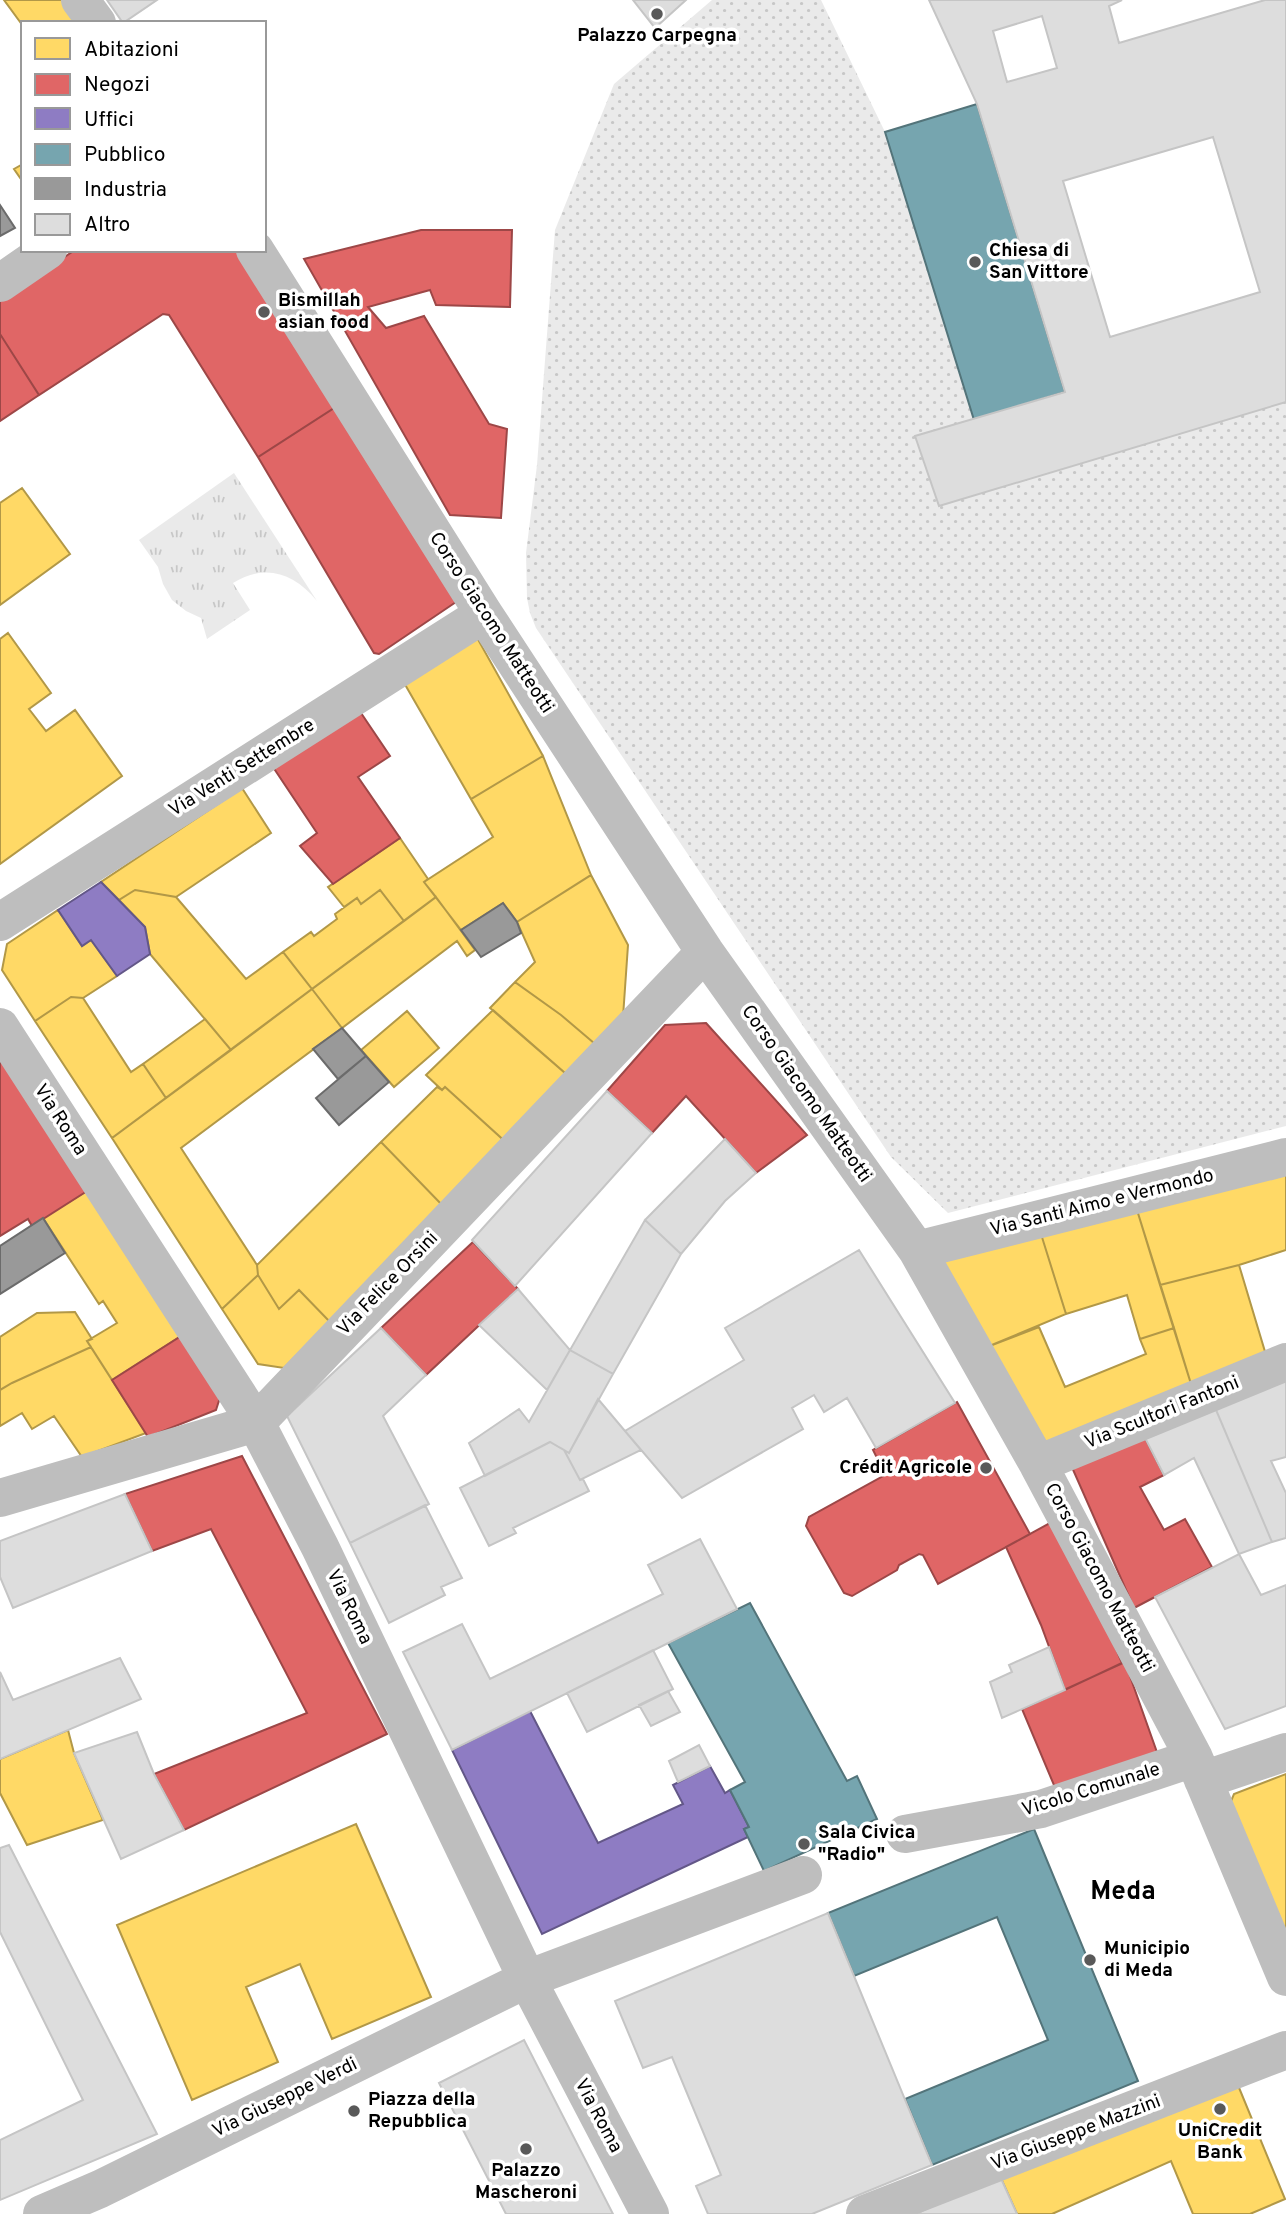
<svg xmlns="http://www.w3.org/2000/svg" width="1286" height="2214" font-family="Overpass,sans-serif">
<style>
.grass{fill:url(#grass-tufts)}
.garden{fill:url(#garden-dots)}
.homes{fill:#ffd966;stroke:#b29847;stroke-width:2}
.shops{fill:#e06666;stroke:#9d4747;stroke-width:2}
.offices{fill:#8e7cc3;stroke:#635788;stroke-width:2}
.public{fill:#76a5af;stroke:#53747a;stroke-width:2}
.industry{fill:#999;stroke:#6b6b6b;stroke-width:2}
.building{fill:#ddd;stroke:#c5c5c5;stroke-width:2;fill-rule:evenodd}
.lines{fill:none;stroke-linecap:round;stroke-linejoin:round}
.minor{stroke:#bebebe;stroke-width:38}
.poi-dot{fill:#595959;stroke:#fff;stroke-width:2.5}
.labels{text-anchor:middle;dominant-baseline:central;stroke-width:7;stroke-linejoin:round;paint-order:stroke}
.poi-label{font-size:19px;font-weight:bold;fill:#000;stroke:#fff;text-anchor:start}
.street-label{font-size:19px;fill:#000;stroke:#fff}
.district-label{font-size:26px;font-weight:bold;fill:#000;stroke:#fff}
</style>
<defs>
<pattern id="grass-tufts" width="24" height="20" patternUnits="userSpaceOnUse" patternTransform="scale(1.75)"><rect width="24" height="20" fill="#eaeaea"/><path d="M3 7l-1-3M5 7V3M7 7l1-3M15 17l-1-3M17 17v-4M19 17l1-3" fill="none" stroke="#c7c7c7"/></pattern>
<pattern id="garden-dots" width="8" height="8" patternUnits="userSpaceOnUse" patternTransform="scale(1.75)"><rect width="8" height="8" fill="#eaeaea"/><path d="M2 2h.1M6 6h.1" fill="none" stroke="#c7c7c7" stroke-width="1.8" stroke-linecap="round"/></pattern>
</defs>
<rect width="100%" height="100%" fill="#fff"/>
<!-- grass -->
<path class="grass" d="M234 473 317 601C294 573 265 563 233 583L250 610 207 639 201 618 186 611 172 600 163 584 158 567 139 540Z"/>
<!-- garden -->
<path class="garden" d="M712 0H821L885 132 974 420 915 437 939 506 1286 402V1126L948 1213 891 1157 536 628 530 613 527 598 526 553 537 465 555 230 614 84Z"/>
<!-- homes -->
<path class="homes" d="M4 0H69L86 23H23V26Z
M23 164V182L14 169Z
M22 488 70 554 0 605V503Z
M8 633 51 693 29 709 46 731 75 710 122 776 0 864V639Z
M475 634 543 756 471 799 403 681Z
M543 756 591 875 517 922 503 903 461 930 424 882 493 837 471 799Z
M242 788 271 833 176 897 135 890 119 900 101 882Z
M400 838 428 879 424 882 436 897 404 921 380 890 361 904 357 898 344 907 328 887Z
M591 875 628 945 623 1017 601 1049 561 1015 515 982 535 962 517 922Z
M135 890 176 897 246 979 283 952 312 989 231 1050 150 954 145 927 119 900Z
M380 890 404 921 312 989 283 952 311 932 314 936 337 919 335 914 357 898 361 904Z
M436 897 475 950 467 956 457 941 342 1028 312 989Z
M58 910 82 946 91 940 117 976 83 998 71 997 35 1021 2 970 7 944Z
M515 982 561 1015 601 1049 572 1079 490 1008Z
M312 989 342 1028 181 1148 257 1265 258 1275 222 1309 112 1138Z
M71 997 83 998 131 1072 143 1064 166 1098 112 1138 35 1021Z
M493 1010 572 1079 509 1145 445 1087 442 1090 426 1075Z
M407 1011 439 1048 394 1087 361 1050Z
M205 1019 231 1050 166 1098 143 1064Z
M437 1087 442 1090 445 1087 509 1145 445 1208 381 1142Z
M381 1142 445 1208 330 1322 299 1290 279 1309 258 1275 257 1265Z
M1286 1171V1250L1239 1265 1160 1285 1137 1210Z
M95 1186 189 1331 112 1380 87 1341 117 1323 103 1301 99 1304 43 1218Z
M1137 1210 1174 1328 1140 1339 1127 1295 1066 1314 1041 1234Z
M1041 1234 1066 1314 987 1347 937 1259Z
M1239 1265 1266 1355 1191 1384 1160 1285Z
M258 1275 279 1309 299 1290 330 1322 284 1368 258 1364 222 1309Z
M75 1312 92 1339 87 1341 91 1347 12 1383 0 1390V1337L37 1313Z
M1039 1327 1065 1387 1146 1354 1140 1339 1174 1328 1191 1384 1039 1448 987 1347Z
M91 1347 146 1433 82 1457 54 1416 32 1429 22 1413 0 1426V1390L12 1383Z
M68 1730 74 1753 103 1820 27 1845 0 1793V1759Z
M1286 1774V1945L1226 1813 1234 1794Z
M356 1824 431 1997 332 2039 300 1964 246 1987 278 2062 192 2100 117 1925Z
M1235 2078 1285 2199 1250 2214H1193L1171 2161 1052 2214H1017L999 2174Z"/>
<!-- shops -->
<path class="shops" d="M421 230H512L510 307 436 305 430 290 368 307 386 328 424 316 489 424 507 429 501 518 450 515 304 259Z
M75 250H249L342 403 258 457 169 315 163 314 39 395 0 334V300Z
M0 334 39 395 0 421Z
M342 403 456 602 379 654 374 653 258 457Z
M359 710 390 756 358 777 400 838 333 884 300 846 317 833 273 767Z
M706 1023 807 1135 756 1173 686 1096 652 1133 607 1091 665 1025Z
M0 1041 95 1186 32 1226 28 1219 0 1236Z
M473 1242 518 1289 426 1375 381 1328Z
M189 1331 224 1385 216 1410 148 1437 112 1380Z
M957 1402 1030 1534 938 1584 923 1555 919 1554 899 1565 897 1570 852 1596 844 1593 806 1526 809 1517 883 1476 884 1472 873 1450Z
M1140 1428 1164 1475 1140 1487 1164 1530 1185 1519 1212 1567 1134 1608 1067 1456Z
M242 1456 387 1734 184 1830 154 1774 307 1713 211 1529 152 1551 125 1494Z
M1061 1517 1122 1663 1065 1690 1041 1625 1006 1547Z
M1125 1662 1159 1758 1059 1797 1022 1709Z"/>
<!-- offices -->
<path class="offices" d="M101 882 145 927 150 954 117 976 91 940 82 946 58 910Z
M530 1711 598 1843 683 1804 673 1785 710 1766 725 1793 730 1790 749 1827 744 1829 748 1837 542 1934 452 1750Z"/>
<!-- public -->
<path class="public" d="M977 104 1065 392 974 420 885 132Z
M750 1603 847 1781 857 1776 877 1819 764 1871 744 1829 749 1827 730 1790 745 1782 668 1643Z
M1034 1829 1138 2081 932 2165 905 2099 1048 2040 997 1917 854 1976 828 1913Z"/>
<!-- industry -->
<path class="industry" d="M0 205 15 228 0 236Z
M503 903 517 922 521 933 481 957 461 930Z
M342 1028 366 1056 338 1079 313 1049Z
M366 1056 389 1082 339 1125 316 1098Z
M43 1218 65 1253 0 1294V1246Z"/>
<!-- building -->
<path class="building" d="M107 0H157L123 23Z
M633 0H686L655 28Z
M929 0H1122L1109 6 1119 43 1265 0H1286V402L939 506 915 436 1065 392 977 104ZM1042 16 1057 68 1007 82 993 31ZM1213 137 1260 292 1110 337 1063 181Z
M607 1091 652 1133 515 1286 472 1240Z
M725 1139 756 1173 725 1201 681 1254 645 1220Z
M645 1220 681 1254 613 1374 570 1350Z
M859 1250 955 1403 876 1448 847 1398 824 1412 814 1395 792 1408 803 1429 682 1498 625 1431 744 1360 725 1328Z
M518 1289 570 1350 547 1390 479 1325Z
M381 1328 426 1375 383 1416 429 1504 350 1543 287 1416Z
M570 1350 613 1374 569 1453 550 1442 485 1476 469 1443 519 1409 529 1422Z
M1286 1370V1457L1271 1461 1286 1493V1538L1272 1542 1211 1398Z
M1211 1398 1272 1542 1239 1554 1194 1458 1164 1475 1140 1428Z
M598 1399 641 1450 580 1480 564 1450 569 1453Z
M550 1442 564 1450 580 1480 583 1479 589 1491 513 1528 516 1533 489 1546 460 1488Z
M125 1494 152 1551 13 1608 0 1577V1541Z
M425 1505 462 1578 441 1587 445 1595 389 1623 350 1543Z
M700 1539 737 1609 452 1750 403 1652 462 1624 490 1679 663 1594 648 1565Z
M1239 1554 1261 1595 1286 1585V1706L1225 1729 1155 1597Z
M1049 1647 1065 1690 1002 1718 990 1682 1012 1672 1009 1665Z
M653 1650 673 1689 587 1732 567 1693Z
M120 1658 141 1699 0 1759V1672L13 1700Z
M668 1691 680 1712 651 1726 639 1705Z
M137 1732 154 1774 184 1830 121 1859 74 1753Z
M699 1745 710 1766 678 1782 669 1761Z
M9 1845 157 2134 0 2200V2140L83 2100 0 1932V1848Z
M828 1913 932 2165 812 2214H708L696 2186 721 2175 672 2057 643 2068 615 2001Z
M524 2040 613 2214H506L439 2083Z
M999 2174 1017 2214H916Z"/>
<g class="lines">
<!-- minor -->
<path class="minor" d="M80 0 97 23
M255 250 484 614 705 952 917 1250 1038 1464 1194 1758 1286 1977
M0 283 48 250
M0 922 484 614
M0 1027 256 1423 320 1547 527 1979 650 2214
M917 1250 1286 1157
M1038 1464 1286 1362
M0 1498 256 1423 705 952
M1203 1780 1286 1752
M905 1834 1041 1809 1194 1758
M42 2214 100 2189 527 1979 803 1875
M865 2214 1286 2050"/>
</g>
<!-- markers -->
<g class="poi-dot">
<circle cx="657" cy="14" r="7"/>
<circle cx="975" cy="262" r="7"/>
<circle cx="264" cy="312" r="7"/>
<circle cx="986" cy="1468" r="7"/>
<circle cx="804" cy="1844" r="7"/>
<circle cx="1090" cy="1960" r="7"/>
<circle cx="1220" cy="2109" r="7"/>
<circle cx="354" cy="2111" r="7"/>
<circle cx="526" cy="2149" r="7"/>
</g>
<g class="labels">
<!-- poi labels -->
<g class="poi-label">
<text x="657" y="36" text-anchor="middle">Palazzo Carpegna</text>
<text x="989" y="251">Chiesa di<tspan x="989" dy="22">San Vittore</tspan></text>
<text x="278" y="301">Bismillah<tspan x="278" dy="22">asian food</tspan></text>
<text x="972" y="1468" text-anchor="end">Crédit Agricole</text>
<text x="818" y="1833">Sala Civica<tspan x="818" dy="22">"Radio"</tspan></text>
<text x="1104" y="1949">Municipio<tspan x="1104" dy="22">di Meda</tspan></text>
<text x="368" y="2100">Piazza della<tspan x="368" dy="22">Repubblica</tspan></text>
<text x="1220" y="2131" text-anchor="middle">UniCredit<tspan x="1220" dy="22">Bank</tspan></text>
<text x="526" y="2171" text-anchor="middle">Palazzo<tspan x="526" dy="22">Mascheroni</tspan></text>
</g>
<!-- street labels -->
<g class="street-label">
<text transform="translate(491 623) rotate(57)">Corso Giacomo Matteotti</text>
<text transform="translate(242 768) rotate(-32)">Via Venti Settembre</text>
<text transform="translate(806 1094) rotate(55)">Corso Giacomo Matteotti</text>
<text transform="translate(60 1120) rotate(57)">Via Roma</text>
<text transform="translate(1102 1203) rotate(-14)">Via Santi Aimo e Vermondo</text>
<text transform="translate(388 1284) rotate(-46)">Via Felice Orsini</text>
<text transform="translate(1162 1413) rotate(-22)">Via Scultori Fantoni</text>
<text transform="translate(1099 1578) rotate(62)">Corso Giacomo Matteotti</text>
<text transform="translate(349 1607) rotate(64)">Via Roma</text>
<text transform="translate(1091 1790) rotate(-17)">Vicolo Comunale</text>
<text transform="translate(285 2098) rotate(-26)">Via Giuseppe Verdi</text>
<text transform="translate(598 2116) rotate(62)">Via Roma</text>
<text transform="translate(1076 2133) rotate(-21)">Via Giuseppe Mazzini</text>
</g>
<!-- district labels -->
<g class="district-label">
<text x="1123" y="1892">Meda</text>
</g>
</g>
<!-- legend -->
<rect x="21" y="21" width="245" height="231" fill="#ffffff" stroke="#999999" stroke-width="2"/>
<rect x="35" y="38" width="35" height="21" fill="#ffd966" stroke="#999999" stroke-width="2"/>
<text x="84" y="56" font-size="21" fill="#000000">Abitazioni</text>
<rect x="35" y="74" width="35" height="21" fill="#e06666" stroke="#999999" stroke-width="2"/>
<text x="84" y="91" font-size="21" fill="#000000">Negozi</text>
<rect x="35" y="108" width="35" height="21" fill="#8e7cc3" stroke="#999999" stroke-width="2"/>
<text x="84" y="126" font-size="21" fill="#000000">Uffici</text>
<rect x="35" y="144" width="35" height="21" fill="#76a5af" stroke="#999999" stroke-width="2"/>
<text x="84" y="161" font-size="21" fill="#000000">Pubblico</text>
<rect x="35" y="178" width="35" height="21" fill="#999999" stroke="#999999" stroke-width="2"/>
<text x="84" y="196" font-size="21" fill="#000000">Industria</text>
<rect x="35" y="214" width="35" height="21" fill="#dddddd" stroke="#999999" stroke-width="2"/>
<text x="84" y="231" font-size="21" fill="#000000">Altro</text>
</svg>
